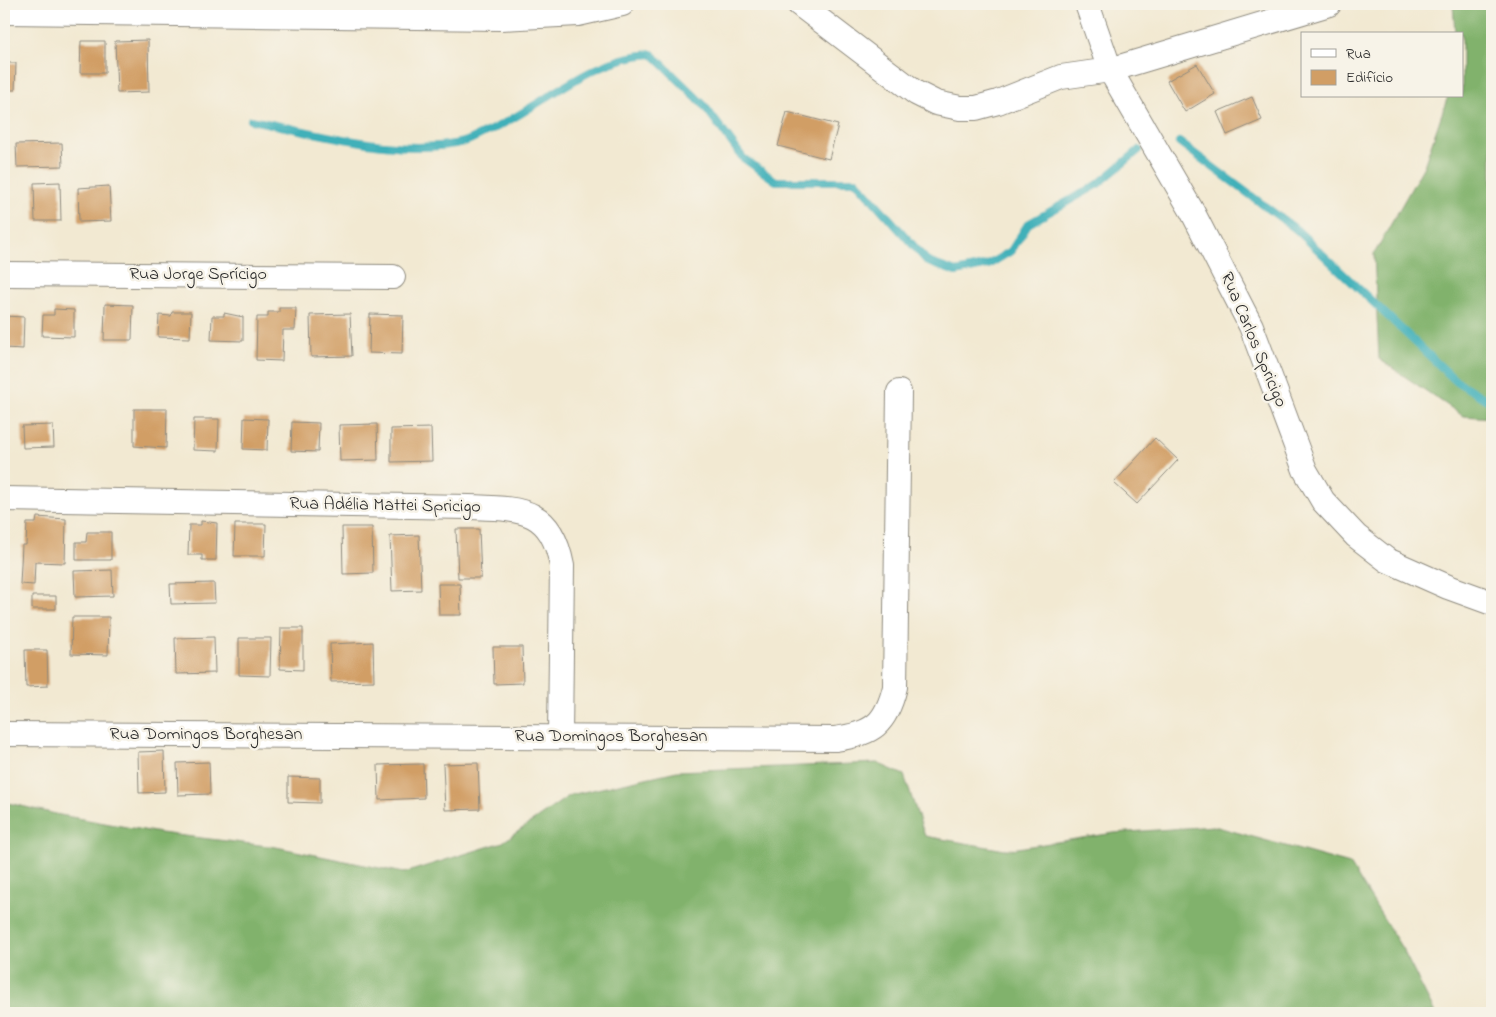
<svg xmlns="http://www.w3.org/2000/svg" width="1496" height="1017" font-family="'Indie Flower',sans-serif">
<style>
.forest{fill:#81b26c;stroke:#566e4c}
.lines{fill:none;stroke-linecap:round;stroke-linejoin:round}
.stream{stroke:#3fb0b9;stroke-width:8}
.building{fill:#d19e65}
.street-casing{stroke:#8e8a7e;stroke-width:26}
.street{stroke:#fff;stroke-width:24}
.labels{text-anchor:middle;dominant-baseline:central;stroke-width:5;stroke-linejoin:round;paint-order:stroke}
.street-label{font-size:18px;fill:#2b2b2b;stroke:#f7f3e8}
</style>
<rect width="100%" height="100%" fill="#f7f3e8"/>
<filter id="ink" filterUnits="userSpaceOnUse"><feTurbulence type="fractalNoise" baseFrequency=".02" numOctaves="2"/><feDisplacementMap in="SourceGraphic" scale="10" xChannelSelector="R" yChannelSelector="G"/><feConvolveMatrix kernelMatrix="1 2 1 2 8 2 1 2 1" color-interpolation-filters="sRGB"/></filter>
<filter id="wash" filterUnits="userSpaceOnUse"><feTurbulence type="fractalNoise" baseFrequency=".0096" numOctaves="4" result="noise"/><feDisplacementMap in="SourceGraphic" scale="20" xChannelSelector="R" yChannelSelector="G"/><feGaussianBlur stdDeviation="1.12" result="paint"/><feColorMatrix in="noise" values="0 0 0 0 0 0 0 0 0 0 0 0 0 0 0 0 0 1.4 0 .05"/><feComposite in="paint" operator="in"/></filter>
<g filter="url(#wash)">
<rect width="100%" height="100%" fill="#f2e9d2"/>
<!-- forest -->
<path class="forest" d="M1453 4H1492V418L1463 416 1379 359 1374 254 1424 166 1448 96H1462V34H1455Z
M877 763 904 775 925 836 1005 850 1114 833 1214 826 1350 864 1403 950 1435 1013H4V802L60 815 160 833 276 847 404 873 503 842 570 795 677 771Z"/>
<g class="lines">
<!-- stream -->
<path class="stream" d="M251 120C316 132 399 158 464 142 473 139 481 134 489 131 543 106 590 57 652 54L703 104 743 158 776 181H856L928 262 956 272 988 265 1011 251 1028 224 1097 185 1139 150
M1179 142 1297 230 1456 381 1492 403"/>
</g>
<g id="blocks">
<!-- building -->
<path class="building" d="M148 40 149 92 117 93 115 41Z
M81 41H105V73H80Z
M4 63H16L15 90H4Z
M1197 64 1215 94 1185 112 1167 81Z
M1252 97 1262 120 1227 135 1217 112Z
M787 112 838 125 829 159 778 146Z
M62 143 63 166 17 167 16 144Z
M60 182 61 221H35L34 183Z
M109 186 111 221 79 222 78 188Z
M105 304 133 305 132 340H104Z
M279 308H296L295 330H283L282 361 256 360 257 317H268V312H279Z
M54 309 74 310V337L42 336 43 315H54Z
M172 312H191L190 338 158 337 159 315 171 316Z
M224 313 243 317V341L211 340 212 316H224Z
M350 314 352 356 311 357 310 315Z
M370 314 403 315 402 354 369 353Z
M4 316 24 317 23 349 4 348Z
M134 409H167L166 448 134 446Z
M244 418 268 419 267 450 243 449Z
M194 419H219L218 451 193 450Z
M292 422 319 423 318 452 291 451Z
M377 424 378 460 340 461 339 425Z
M53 425 54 447 23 448 22 426Z
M431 428 432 461 391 462V429Z
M1155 438 1178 460 1137 504 1114 483Z
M37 517 66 519 65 563 35 562 34 585 20 584 22 545H26L27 523H36Z
M201 521 217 523 216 560H202V555H188L189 525H201Z
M235 524H266L265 556H234Z
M342 527H372L373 573 343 574Z
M456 529H479L481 578H458Z
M87 532H111V560H76V542H86Z
M419 535 421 590 392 591 390 536Z
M112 570 113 596 75 597 74 571Z
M214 583 215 603 171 604 170 584Z
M438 584H460L461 615H439Z
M32 596H56V609H32Z
M72 617H109L108 655 71 654Z
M281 628H303V670L280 669Z
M214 637 215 673 176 674 175 638Z
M239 638H271L270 676 239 675Z
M373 642 374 681 331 682 330 644Z
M493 647H522L523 683 494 684Z
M25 650H47L48 686 26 687Z
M164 751 165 792 139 793 138 752Z
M209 762 210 794 178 795 177 763Z
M478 763 480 809 445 810 443 764Z
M423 764 424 798 379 800 378 765Z
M288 777 320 778V803L288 802Z"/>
</g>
</g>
<g filter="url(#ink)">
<use href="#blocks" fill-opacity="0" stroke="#8e8a7e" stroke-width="1"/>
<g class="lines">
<defs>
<path id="street" d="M799 4 916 93 936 103 960 108H976L998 102 1061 77 1110 70 1329 4
M1087 4 1110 70 1192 211 1251 326 1305 470 1323 501 1356 536 1387 560 1448 587 1492 603
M4 12 500 18 578 14 622 4
M4 274 393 277
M4 499 469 507C521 509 551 507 562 566L560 737
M4 734 835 739C873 734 886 724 895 687L899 392"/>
</defs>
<!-- street casing -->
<use href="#street" class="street-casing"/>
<!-- street -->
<use href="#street" class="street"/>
</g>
</g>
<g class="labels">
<!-- street labels -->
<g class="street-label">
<text x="198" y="275">Rua Jorge Sprícigo</text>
<text transform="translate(1253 340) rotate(67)">Rua Carlos Spricigo</text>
<text transform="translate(385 506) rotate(1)">Rua Adélia Mattei Spricigo</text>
<text x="206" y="735">Rua Domingos Borghesan</text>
<text x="611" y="737">Rua Domingos Borghesan</text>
</g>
</g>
<!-- margin -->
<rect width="1496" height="1017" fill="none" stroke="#f7f3e8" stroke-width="20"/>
<!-- legend -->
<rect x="1301" y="32" width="162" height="65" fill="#f7f3e8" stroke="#a5a39c"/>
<rect x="1311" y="49" width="25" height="8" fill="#ffffff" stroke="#a5a39c"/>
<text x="1346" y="58" font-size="15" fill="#2b2b2b">Rua</text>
<rect x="1311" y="70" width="25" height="15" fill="#d19e65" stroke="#a5a39c"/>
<text x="1346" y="82" font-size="15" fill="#2b2b2b">Edifício</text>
</svg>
